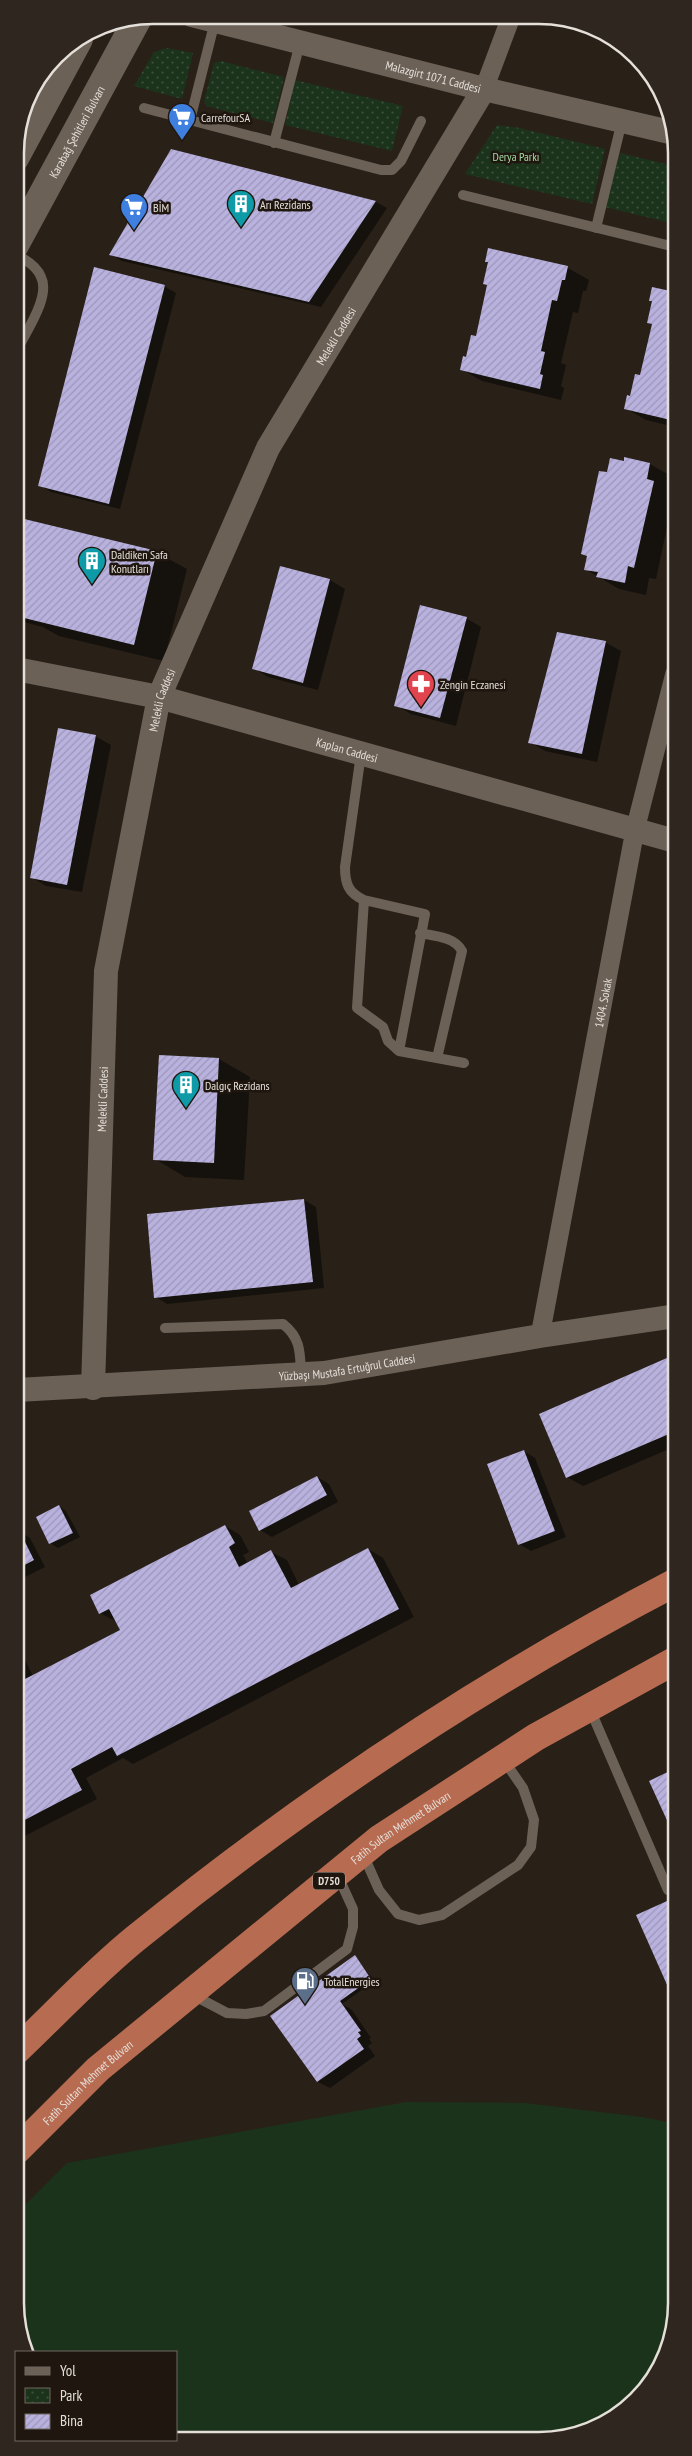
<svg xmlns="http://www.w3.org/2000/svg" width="692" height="2456" font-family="'PT Sans Narrow',sans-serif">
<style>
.grass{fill:#1b331a}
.park{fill:url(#park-dots)}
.shadow{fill:#0007}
.building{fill:url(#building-hatch)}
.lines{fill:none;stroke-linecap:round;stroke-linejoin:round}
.service{stroke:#6b6157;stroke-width:10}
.minor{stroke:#6b6157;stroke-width:19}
.tertiary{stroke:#6b6157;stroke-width:24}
.secondary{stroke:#6b6157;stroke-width:28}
.trunk{stroke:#b76c52;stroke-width:28}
.labels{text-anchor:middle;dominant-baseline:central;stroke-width:5;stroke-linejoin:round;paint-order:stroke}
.shield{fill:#1f170f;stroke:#aaa39c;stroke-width:1}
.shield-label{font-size:11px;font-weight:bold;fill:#e5dfd9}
.street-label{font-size:12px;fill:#e5dfd9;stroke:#1f170f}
.poi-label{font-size:12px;fill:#e5dfd9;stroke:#1f170f;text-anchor:start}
.park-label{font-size:12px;fill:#a4daa1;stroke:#1f170f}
.rim{fill:none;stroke:#e5dfd9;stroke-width:2.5}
</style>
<defs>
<pattern id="park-dots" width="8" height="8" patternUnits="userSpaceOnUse" patternTransform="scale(1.25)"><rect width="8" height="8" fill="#1b331a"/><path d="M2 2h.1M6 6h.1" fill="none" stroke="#3c503b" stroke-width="1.8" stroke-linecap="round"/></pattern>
<pattern id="building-hatch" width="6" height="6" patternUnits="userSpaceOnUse" patternTransform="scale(1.25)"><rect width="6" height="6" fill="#b9b2df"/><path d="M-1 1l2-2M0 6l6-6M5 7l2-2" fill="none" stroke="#9c96b8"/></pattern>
</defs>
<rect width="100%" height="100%" fill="#292018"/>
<!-- grass -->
<path class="grass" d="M406 2102 525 2103 642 2117 677 2124V2312L667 2356 643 2394 608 2423 566 2438H176V2352H29L18 2330 17 2213 67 2163Z"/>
<!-- park -->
<path class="park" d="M167 48 193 53 182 99 134 86 154 52Z
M221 61 284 77 273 123 206 106 204 101 214 63Z
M295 80 403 106 392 151 285 125Z
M497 125 520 128 605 149 592 204 465 174Z
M620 153 674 166 675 224 605 207Z"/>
<!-- shadow -->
<path class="shadow" d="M172 151 376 202 387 208 321 307 122 261 111 254Z
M489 249 568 268 589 280 586 291H583L578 313 573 312 561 363 566 365 561 386 564 388 561 400 482 381 461 369 477 337 488 286 484 284 489 263 486 261Z
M164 286 176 293 120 509 51 492 40 485Z
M675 293V427L646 420 625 408 641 376 653 325 648 323Z
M625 459 650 464 671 476 668 491 674 494 656 579 649 578 646 595 619 589 585 569 588 557 583 554 607 474 625 463Z
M16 518 156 552 187 569 164 661 59 636 43 627 16 620Z
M281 567 330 580 345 589 318 690 268 677 253 668Z
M466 618 481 627 456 726 411 714 396 705Z
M605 642 621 651 597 762 545 751 530 742Z
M95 736 111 745 82 892 46 886 31 877Z
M160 1056 219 1059 250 1077 244 1180 185 1177 155 1159Z
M304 1200 316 1207 324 1288 167 1304 156 1297 148 1215Z
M676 1356V1446L583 1486 567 1477Z
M524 1451 535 1458 566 1537 531 1551 519 1544Z
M317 1477 329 1484 338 1502 272 1537 260 1530Z
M59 1506 66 1511 80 1537 58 1548 50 1543 37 1517Z
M225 1526 240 1535 249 1552 243 1555 248 1564 271 1552 287 1560 299 1585 368 1549 383 1558 414 1617 133 1764 123 1758 86 1778 97 1799 17 1840V1651L22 1654 33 1676 121 1630 117 1622 100 1613 91 1596Z
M19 1531 30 1538 45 1567 17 1581Z
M676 1898V2002L637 1916Z
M355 1957 374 1981 342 2004 352 2010 371 2038 369 2039 372 2043 368 2046 375 2056 330 2088 318 2082 272 2016Z"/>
<!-- building -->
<path class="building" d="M171 149 376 201 309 302 109 255Z
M488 248 568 266 565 280H562L557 301 552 300 541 351 545 352 540 374 543 375 540 389 460 370 463 356 466 357 471 335 476 336 487 285 483 284 488 262H485Z
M94 267 165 285 109 504 38 486Z
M652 287 675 292V421L624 409 627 395 630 396 635 374 640 375 652 324 647 323 652 301H649Z
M624 457 650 463 647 479 654 481 634 568 628 566 625 583 596 577 598 572 584 570 587 556 581 554 599 471 607 472 610 458 624 461Z
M16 517 157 551 134 645 16 616Z
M280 566 330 579 303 683 252 669Z
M420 605 467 617 440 718 394 706Z
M557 632 606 641 582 754 528 743Z
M58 728 96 735 67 885 30 878Z
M159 1055 219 1058 214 1163 153 1160Z
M304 1199 313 1282 154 1298 147 1214Z
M676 1354V1431L566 1478 539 1414Z
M524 1450 555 1531 518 1545 487 1464Z
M317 1476 327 1495 259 1531 249 1511Z
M59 1505 73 1533 49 1544 36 1517Z
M225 1525 235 1543 229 1547 239 1567 271 1550 291 1588 368 1548 399 1609 117 1756 112 1747 71 1769 82 1790 17 1824V1664L25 1679 120 1630 109 1609 99 1614 90 1595Z
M17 1530H19L34 1560 17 1569Z
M676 1768V1840L649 1781Z
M676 1897V2005L636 1915Z
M355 1955 371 1979 340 2001 361 2031 358 2032 361 2036 357 2039 364 2049 317 2082 270 2016Z"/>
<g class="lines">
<!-- service -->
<path class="service" d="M474 20 475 17
M144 108 381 170H392L401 161 421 121
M190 120 215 21
M274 143 300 43
M463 195 675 247
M596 228 622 121
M15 254C25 259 37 266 41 277 51 297 25 333 16 352
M361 754 345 867C345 883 348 893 364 900L425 914 399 1051
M364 900 357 1008 383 1027 388 1041 399 1051 464 1063
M420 933C435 936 455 937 462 951L437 1058
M165 1328 283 1324C301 1338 300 1353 301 1374
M590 1709 668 1890
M363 1854 379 1890 398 1914 419 1920 442 1915 518 1865 531 1847 534 1820 523 1788 503 1759
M191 1994 227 2013 246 2014 264 2011 347 1949 353 1927V1909L338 1876"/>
<!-- minor -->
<g class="minor">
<path d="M484 89 511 17"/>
<path id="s1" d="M540 1336 635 830 675 673"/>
</g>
<!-- tertiary -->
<g class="tertiary">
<path id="s2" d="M192 15 484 89 674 133"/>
<path id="s3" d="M16 669 159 697 675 841"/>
<path id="s4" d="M93 1388 106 971 159 697 268 448 484 89"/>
<path id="s5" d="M17 1390 324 1373 540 1336 676 1316"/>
</g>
<!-- secondary -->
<g class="secondary">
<path d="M15 158 79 39"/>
<path id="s6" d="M15 245 138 18"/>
</g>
<!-- trunk -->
<g class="trunk">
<path d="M17 2050C56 2013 94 1972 136 1938 304 1802 484 1682 676 1582"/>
<path id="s7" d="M17 2150 98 2069 379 1839 536 1737 676 1660"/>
</g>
</g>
<!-- icons -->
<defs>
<symbol id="supermarket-pin" viewBox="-11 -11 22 30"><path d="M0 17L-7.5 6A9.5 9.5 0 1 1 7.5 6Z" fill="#3f7fe0" stroke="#1f170f"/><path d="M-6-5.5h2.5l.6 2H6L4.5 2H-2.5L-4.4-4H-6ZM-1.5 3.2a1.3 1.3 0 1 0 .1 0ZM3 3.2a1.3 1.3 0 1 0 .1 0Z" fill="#fff"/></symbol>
<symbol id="building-pin" viewBox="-11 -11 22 30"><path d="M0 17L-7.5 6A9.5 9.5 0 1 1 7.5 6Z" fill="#0f9aa8" stroke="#1f170f"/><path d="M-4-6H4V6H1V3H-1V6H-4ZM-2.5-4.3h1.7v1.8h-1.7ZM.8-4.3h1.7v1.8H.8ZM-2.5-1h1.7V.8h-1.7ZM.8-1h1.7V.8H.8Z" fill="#fff"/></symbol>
<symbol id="pharmacy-pin" viewBox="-11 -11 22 30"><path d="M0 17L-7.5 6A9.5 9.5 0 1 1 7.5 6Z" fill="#e0444e" stroke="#1f170f"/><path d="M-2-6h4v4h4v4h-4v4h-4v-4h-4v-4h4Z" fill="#fff"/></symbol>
<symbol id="fuel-pin" viewBox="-11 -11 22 30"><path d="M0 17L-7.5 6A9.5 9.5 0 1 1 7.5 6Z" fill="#5c6f8a" stroke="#1f170f"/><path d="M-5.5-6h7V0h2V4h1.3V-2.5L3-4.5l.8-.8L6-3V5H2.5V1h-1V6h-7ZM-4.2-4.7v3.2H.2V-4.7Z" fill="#fff"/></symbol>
</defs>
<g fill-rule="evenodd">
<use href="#supermarket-pin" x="166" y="101" width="32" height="43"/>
<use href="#building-pin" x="225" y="188" width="32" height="43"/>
<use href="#supermarket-pin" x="118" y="191" width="32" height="43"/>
<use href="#building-pin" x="76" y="545" width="32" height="43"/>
<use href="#pharmacy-pin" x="405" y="668" width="32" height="43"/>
<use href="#building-pin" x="170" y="1069" width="32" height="43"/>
<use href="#fuel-pin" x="289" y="1965" width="32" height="43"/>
</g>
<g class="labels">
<!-- shield labels -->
<rect class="shield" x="313" y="1872.5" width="32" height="17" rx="4"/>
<g class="shield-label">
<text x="329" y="1881">D750</text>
</g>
<!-- street labels -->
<g class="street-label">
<text stroke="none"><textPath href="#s2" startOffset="249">Malazgirt 1071 Caddesi</textPath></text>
<text stroke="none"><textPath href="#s6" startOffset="129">Karabağ Şehitleri Bulvarı</textPath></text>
<text stroke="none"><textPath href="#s4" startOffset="1099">Melekli Caddesi</textPath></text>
<text stroke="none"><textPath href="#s4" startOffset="694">Melekli Caddesi</textPath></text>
<text stroke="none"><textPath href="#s3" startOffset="341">Kaplan Caddesi</textPath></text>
<text stroke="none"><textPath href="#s1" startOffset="339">1404. Sokak</textPath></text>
<text stroke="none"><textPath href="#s4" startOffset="289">Melekli Caddesi</textPath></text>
<text stroke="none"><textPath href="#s5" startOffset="331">Yüzbaşı Mustafa Ertuğrul Caddesi</textPath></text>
<text stroke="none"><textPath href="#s7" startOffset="502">Fatih Sultan Mehmet Bulvarı</textPath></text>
<text stroke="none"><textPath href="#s7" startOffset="98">Fatih Sultan Mehmet Bulvarı</textPath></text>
</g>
<!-- poi labels -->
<g class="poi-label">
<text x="201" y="117">CarrefourSA</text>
<text x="260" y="204">Arı Rezidans</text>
<text x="153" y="207">BİM</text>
<text x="111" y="554">Daldiken Safa<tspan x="111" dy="14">Konutları</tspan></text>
<text x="440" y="684">Zengin Eczanesi</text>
<text x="205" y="1085">Dalgıç Rezidans</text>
<text x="324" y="1981">TotalEnergies</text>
</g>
<!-- park labels -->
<g class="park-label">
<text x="516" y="156">Derya Parkı</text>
</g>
</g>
<!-- crop -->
<path d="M0 0H692V2456H0ZM153 24H539A129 129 0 0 1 668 153V2303A129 129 0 0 1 539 2432H153A129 129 0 0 1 24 2303V153A129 129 0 0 1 153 24Z" fill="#2f271f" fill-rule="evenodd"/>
<path class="rim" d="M153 24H539A129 129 0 0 1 668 153V2303A129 129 0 0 1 539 2432H153A129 129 0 0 1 24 2303V153A129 129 0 0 1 153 24Z"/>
<!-- legend -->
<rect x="15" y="2351" width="162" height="90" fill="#1f170f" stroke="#6e6760"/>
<rect x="25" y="2367" width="25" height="8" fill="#6b6157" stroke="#6e6760"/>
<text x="60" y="2376" font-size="15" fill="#e5dfd9">Yol</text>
<rect x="25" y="2388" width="25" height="15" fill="url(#park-dots)" stroke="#6e6760"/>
<text x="60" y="2401" font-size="15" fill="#e5dfd9">Park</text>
<rect x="25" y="2414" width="25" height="15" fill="url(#building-hatch)" stroke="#6e6760"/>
<text x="60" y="2426" font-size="15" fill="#e5dfd9">Bina</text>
</svg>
